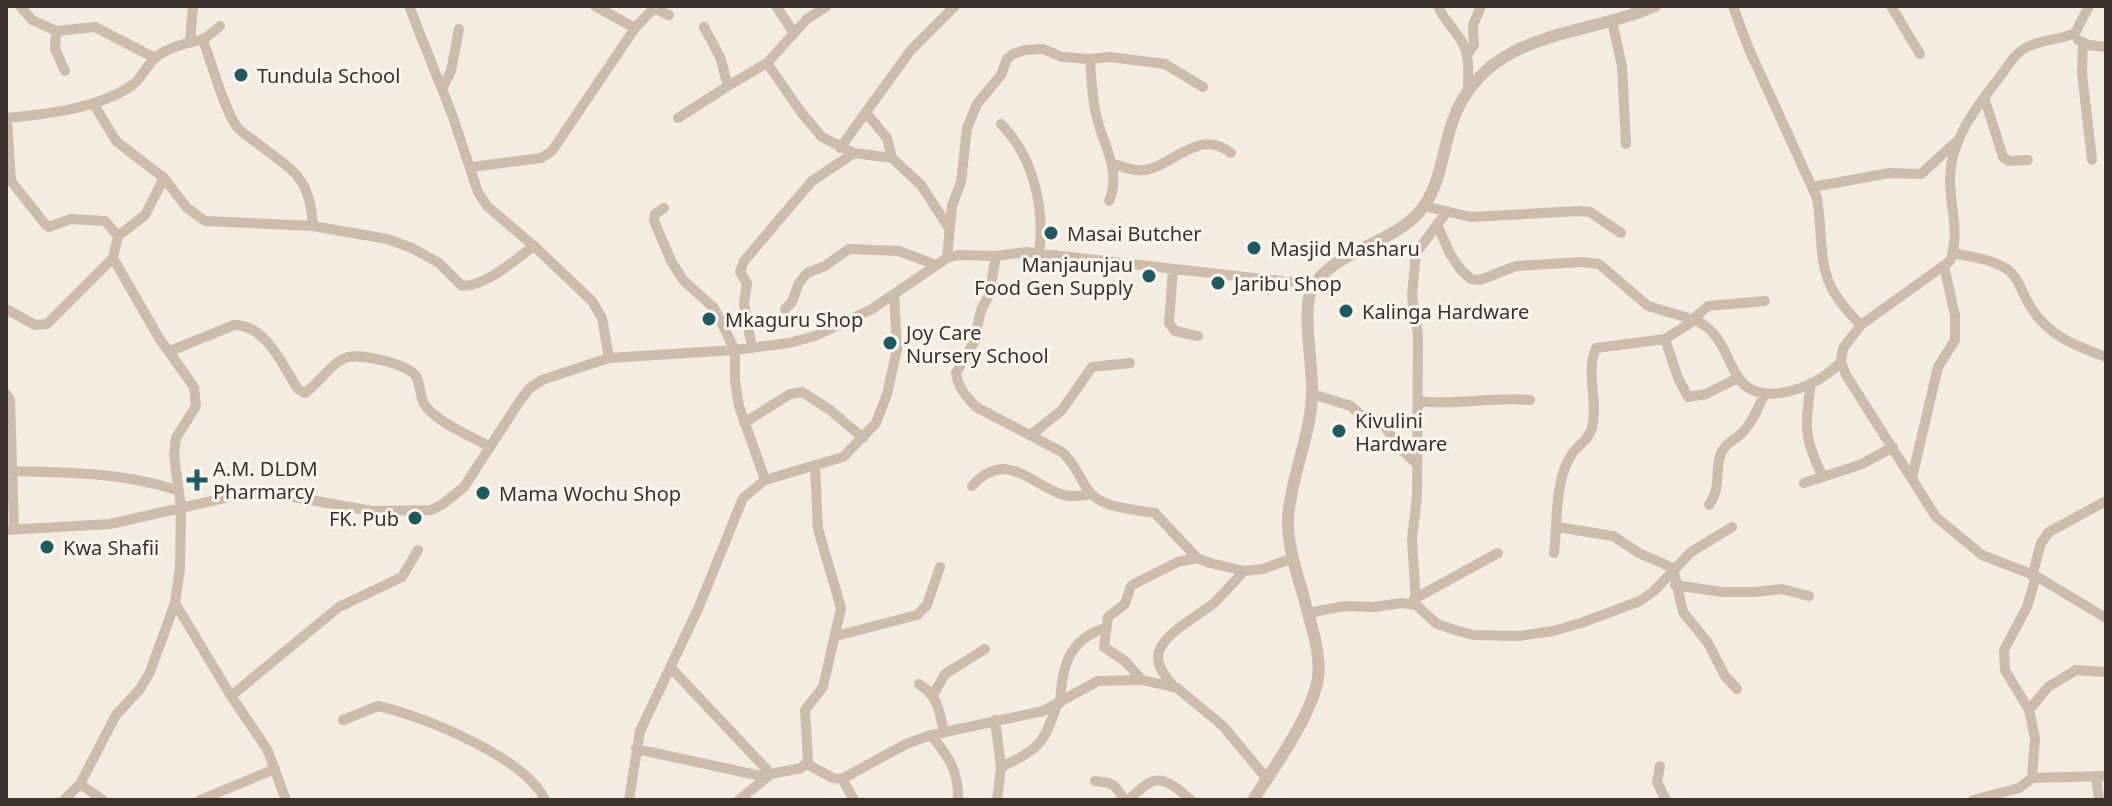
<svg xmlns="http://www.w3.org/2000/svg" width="2112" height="806" font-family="'Noto Sans',sans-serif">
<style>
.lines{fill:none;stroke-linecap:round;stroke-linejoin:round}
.minor{stroke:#cdbbac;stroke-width:10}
.tertiary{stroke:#cdbbac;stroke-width:12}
.poi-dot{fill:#1f5a5e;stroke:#fbf5ee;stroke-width:3}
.labels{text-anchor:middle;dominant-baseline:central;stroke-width:6;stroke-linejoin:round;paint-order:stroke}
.poi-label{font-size:20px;fill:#3b302b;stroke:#fbf5ee;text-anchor:start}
</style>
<rect width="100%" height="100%" fill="#f4ebe1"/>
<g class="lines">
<!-- minor -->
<path class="minor" d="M20 6 32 20 56 31 95 27 155 58
M409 6 453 117 478 192 487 206 534 246 592 301 602 318 609 358
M595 6 635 28
M776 6 794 33
M1438 6C1444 21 1456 30 1463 44 1470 57 1468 75 1468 89
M1733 6 1748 47 1817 198C1826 257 1812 278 1861 325
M1891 6 1920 54
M2089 6 2075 33C2058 41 2038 39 2022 50 2013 56 2006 69 1999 78 1976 108 1952 137 1950 176 1949 206 1961 232 1950 261L1861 325 1843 348 1841 362 1846 375 1936 517 1982 555 2036 576 2106 618
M1612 21 1622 66 1626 144
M704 27 720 57 728 86 767 63 807 19 827 6
M56 31 55 49 65 71
M203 40C211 61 225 112 237 127 242 133 251 138 257 143 293 171 310 176 313 226
M2078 40 2088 45 2106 47
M190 41 193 6
M2083 42 2082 73 2092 160
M1467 55 1474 45 1473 25 1481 6
M1090 59C1091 76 1092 93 1095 110 1100 140 1123 169 1109 201
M767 63 801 112 822 137 854 153 892 158 921 185 949 228
M442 89 451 71 459 29
M1984 97 2003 157 2009 161 2028 160
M93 103 116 141 164 178 187 208 205 221 313 226 387 239 412 248 439 263 462 286C487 286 514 260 534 246
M867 114 887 138 892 158
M6 118C46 114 97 109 131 86 142 79 145 67 155 58 166 48 186 43 200 40 207 38 214 31 220 26
M678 118 728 86
M7 119 11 181 45 224 49 227 71 219 105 221 118 236
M1001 124C1034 157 1045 209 1039 254
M840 148 911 50 955 6
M1113 164C1124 167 1138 173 1150 169 1177 161 1201 129 1231 153
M472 167 541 158 552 151 635 28 654 8 669 15
M1813 187 1889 173 1921 174 1956 142
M1424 206 1471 217 1580 211 1590 212 1621 233
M664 208 655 214 654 221 672 263 684 281 714 308 735 350V381L739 406 765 480
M1437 224 1449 252 1460 269 1471 279 1480 280 1516 266 1581 262 1599 264 1648 306 1695 320
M1953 253C1971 257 1991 259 2007 269 2019 278 2022 293 2030 306 2048 336 2076 346 2106 357
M996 256 989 295 981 310 974 342 956 373C958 388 966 396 976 407L1062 452C1074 462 1079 477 1088 490 1101 509 1134 509 1155 513L1197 558 1210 563 1244 571 1263 569 1293 558
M947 258 952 206 961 182 967 128 977 104 1001 75 1007 59 1013 54 1025 50 1043 49 1062 57 1090 59 1110 57 1165 64 1203 87
M1173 269 1169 323 1175 331 1198 336
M6 309 35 325 47 324 113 258
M785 309 792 302 799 283 807 273 825 266 849 249 899 251 936 265
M1693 319 1708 306 1765 301
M1665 339 1678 378 1688 397 1706 394 1738 378
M752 348 744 304 747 283 740 272 744 261 812 181 854 153
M170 351 234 325C266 324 283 367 298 389L305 393C319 384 331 362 348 357 362 354 411 364 417 378 422 391 419 402 431 412 447 427 471 436 490 447
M1811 383C1805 426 1803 437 1823 477
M6 394 10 400 14 529
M1312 394 1351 406 1362 416 1382 422 1398 446 1417 464
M1418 401C1456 406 1493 396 1530 400
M744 423 790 394 802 392 830 410 863 438
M1031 435 1062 410 1092 367 1130 363
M6 471C64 472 121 472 177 490
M1912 478 1938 367 1955 340V315L1944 266
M1804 483 1862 464 1893 447
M972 486C1004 451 1025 479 1058 493 1068 498 1080 496 1090 494
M1709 505C1721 488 1715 475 1720 456 1724 443 1733 442 1742 433 1752 423 1758 408 1764 395
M1557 527 1613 536 1639 553 1673 568 1683 612 1708 643 1725 676 1737 689
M6 530 110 524 247 493H271L372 511 431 510 443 504 464 487 521 399 530 388 542 380 609 358 735 350 789 343 815 336 872 309 947 258 958 255 996 256 1026 252 1315 285
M1554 553C1558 522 1554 485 1570 457 1576 446 1589 440 1592 428 1599 402 1585 372 1596 348L1665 339 1695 320C1741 340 1720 405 1786 392 1806 388 1826 377 1841 362
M2032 576 2041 543 2049 532 2106 501
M1675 585 1722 592H1754L1782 589 1809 596
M1414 599 1498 553
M175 603 231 696 267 749 286 800
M1416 605 1412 539 1417 497 1418 334 1412 296 1416 253 1446 213
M1308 613 1345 606 1374 607 1401 603 1416 605 1437 624 1455 630 1473 635 1519 636 1553 631 1581 623 1640 601 1653 592 1691 552 1732 527
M836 636 917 615 927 605 940 567
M671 668 771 774
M1142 680 1125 661 1104 647 1108 617 1125 604 1131 586 1136 583 1178 562 1197 558
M919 684C939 697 939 711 944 732
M1172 685C1167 677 1158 669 1158 658 1157 636 1199 616 1214 603 1224 593 1234 582 1244 571
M933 695 945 674 985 649
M231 696 339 607 402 577 418 550
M1060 703C1062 667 1068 640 1105 628
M2029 710 2048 687 2076 670 2106 672
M343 720 378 706C423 716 525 757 545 800
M995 720 1001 767 997 800
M931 735C949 757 959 772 958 800
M636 749 766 777
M807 764 833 778 842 779 906 744 931 735 1043 711 1098 681 1142 680 1177 688 1223 726 1267 779
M1660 766 1657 782 1666 800
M1001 767C1039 749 1043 745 1057 705
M2096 776 2099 800
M2032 778 2106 776
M842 779 854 800
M1095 781C1102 782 1112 782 1116 788 1121 793 1120 797 1127 800 1136 795 1141 787 1149 783 1164 774 1180 791 1191 800
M80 784 103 800
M64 800 80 784 116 715 140 689 150 672 175 603 180 568 181 508 174 455 176 438 196 406 194 387 159 338 113 258 118 236 145 215 164 178
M200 800 275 769
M629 800 640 731 698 609 743 498 765 480 843 457 876 423 887 394 897 349 894 294
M739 800 771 774 801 768 808 761 805 710 823 687 841 608 818 529 815 466
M1973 800 2019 788 2032 778 2035 738 2029 710 2005 670 2004 650 2027 607 2036 576"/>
<!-- tertiary -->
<path class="tertiary" d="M1253 800C1274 768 1312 715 1318 678 1321 655 1312 627 1306 606 1299 578 1287 548 1288 518 1291 475 1311 436 1312 393 1313 366 1302 312 1311 291 1329 251 1393 245 1421 210 1444 181 1442 141 1458 108 1497 29 1584 37 1655 6"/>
</g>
<!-- markers -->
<g class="poi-dot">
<circle cx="241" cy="75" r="8"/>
<circle cx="1051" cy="233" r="8"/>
<circle cx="1254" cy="248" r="8"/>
<circle cx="1149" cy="276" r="8"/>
<circle cx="1218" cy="283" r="8"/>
<circle cx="1346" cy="311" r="8"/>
<circle cx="709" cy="319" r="8"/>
<circle cx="890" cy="343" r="8"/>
<circle cx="1339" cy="431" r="8"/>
<path d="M193 468h8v8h8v8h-8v8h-8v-8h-8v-8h8z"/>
<circle cx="483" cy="493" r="8"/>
<circle cx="415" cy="518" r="8"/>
<circle cx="47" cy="547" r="8"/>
</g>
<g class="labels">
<!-- poi labels -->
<g class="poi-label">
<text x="257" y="75">Tundula School</text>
<text x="1067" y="233">Masai Butcher</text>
<text x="1270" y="248">Masjid Masharu</text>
<text x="1133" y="264" text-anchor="end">Manjaunjau<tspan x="1133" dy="23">Food Gen Supply</tspan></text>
<text x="1234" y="283">Jaribu Shop</text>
<text x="1362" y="311">Kalinga Hardware</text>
<text x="725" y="319">Mkaguru Shop</text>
<text x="906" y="332">Joy Care<tspan x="906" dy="23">Nursery School</tspan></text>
<text x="1355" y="420">Kivulini<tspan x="1355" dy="23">Hardware</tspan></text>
<text x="213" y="468">A.M. DLDM<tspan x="213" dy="23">Pharmarcy</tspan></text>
<text x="499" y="493">Mama Wochu Shop</text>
<text x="399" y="518" text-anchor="end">FK. Pub</text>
<text x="63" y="547">Kwa Shafii</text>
</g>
</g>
<!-- border -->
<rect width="2112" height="806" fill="none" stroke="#3b302b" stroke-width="16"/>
</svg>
